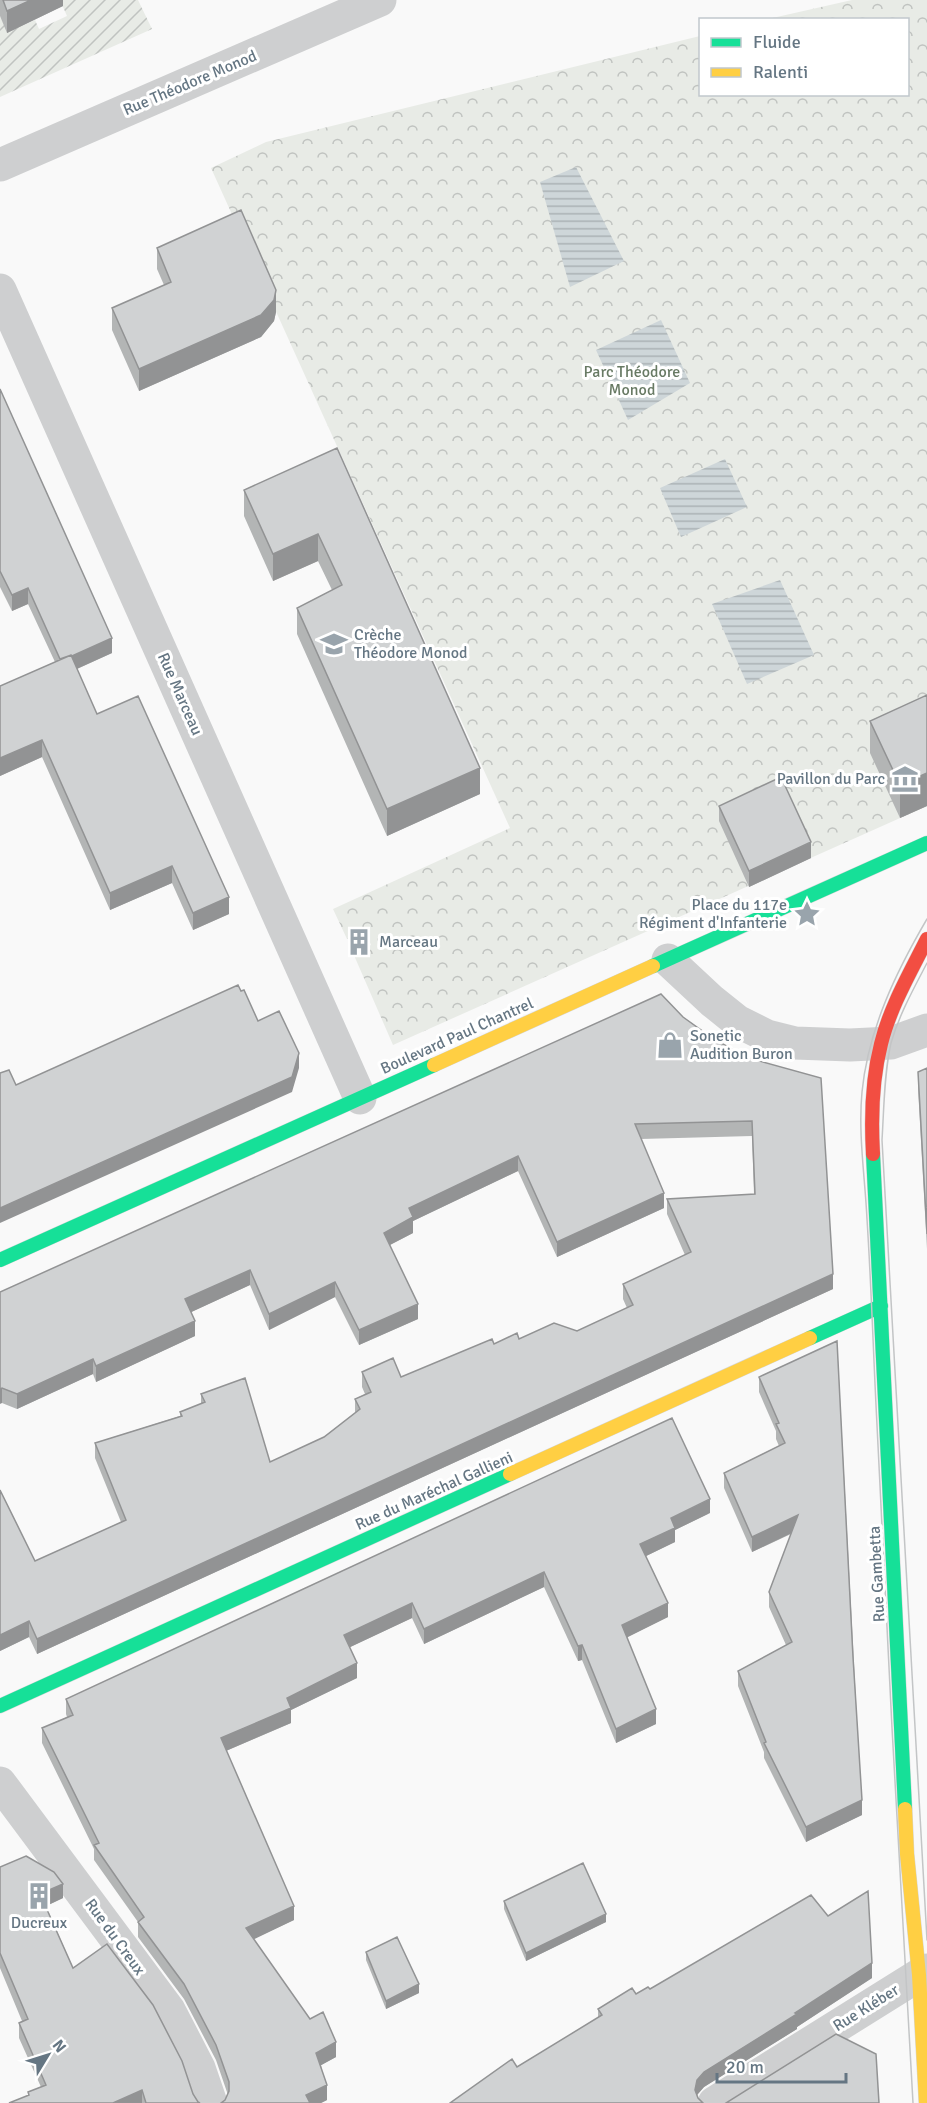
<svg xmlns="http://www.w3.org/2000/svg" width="927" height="2103" font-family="Signika,sans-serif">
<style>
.forest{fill:url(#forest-crowns)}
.garden{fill:url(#garden-furrows)}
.water{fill:url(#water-rules)}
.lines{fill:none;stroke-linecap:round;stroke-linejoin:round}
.fast-casing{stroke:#d5d6d7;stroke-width:15}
.slow-casing{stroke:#d5d6d7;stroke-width:15}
.jam-casing{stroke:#d5d6d7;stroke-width:15}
.street{stroke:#cecfd0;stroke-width:33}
.fast{stroke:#16e098;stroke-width:14}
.slow{stroke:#ffcf43;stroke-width:14}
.jam{stroke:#f24e42;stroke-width:14}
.tram{stroke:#c3c5c6;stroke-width:1.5}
.wall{fill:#b3b5b5}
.shaded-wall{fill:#929394}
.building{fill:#d0d2d3;stroke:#929394;stroke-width:1.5}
.labels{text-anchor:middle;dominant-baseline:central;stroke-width:6;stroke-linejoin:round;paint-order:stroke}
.street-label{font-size:16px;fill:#657683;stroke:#fff}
.park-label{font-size:16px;fill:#687a64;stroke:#fff}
.poi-label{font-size:16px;fill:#657683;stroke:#fff;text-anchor:start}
</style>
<defs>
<pattern id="forest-crowns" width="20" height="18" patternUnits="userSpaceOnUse" patternTransform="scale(1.5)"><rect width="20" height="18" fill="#e8ebe6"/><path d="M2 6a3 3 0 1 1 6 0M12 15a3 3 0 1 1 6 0" fill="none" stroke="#c0c3c0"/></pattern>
<pattern id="garden-furrows" width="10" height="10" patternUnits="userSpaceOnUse" patternTransform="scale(1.5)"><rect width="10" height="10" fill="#e8ebe6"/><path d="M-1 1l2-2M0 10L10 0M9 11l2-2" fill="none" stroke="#c0c3c0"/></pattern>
<pattern id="water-rules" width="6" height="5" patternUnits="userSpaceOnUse" patternTransform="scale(1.5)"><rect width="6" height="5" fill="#ced6d9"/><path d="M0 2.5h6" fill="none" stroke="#abb2b5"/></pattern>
</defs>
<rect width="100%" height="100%" fill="#f9f9f9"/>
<!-- forest -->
<path class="forest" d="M852 0H927V806L393 1045 353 953 371 945 365 931 347 939 333 909 510 828 211 168 266 142 700 36V94H908V20L768 19Z"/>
<!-- garden -->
<path class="garden" d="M60 0H138L152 29 0 97V16L8 32 35 20 39 29 67 16Z"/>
<!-- water -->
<path class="water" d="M576 167 624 261 570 287 540 182Z
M661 320 690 383 628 420 596 350Z
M725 459 747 507 681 537 660 488Z
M780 580 814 655 747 684 712 604Z"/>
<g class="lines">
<defs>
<path id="fast" d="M653 966 927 843
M873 1154 905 1809
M0 1260 434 1065
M810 1338 881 1306
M0 1706 510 1474"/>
<path id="slow" d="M434 1065 653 966
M510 1474 810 1338
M905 1809 907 1854 919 1975 926 2103"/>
<path id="jam" d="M873 1154C871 1119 872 1079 881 1044 890 1007 910 973 927 939"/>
</defs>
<!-- fast casing -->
<use href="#fast" class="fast-casing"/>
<!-- slow casing -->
<use href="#slow" class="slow-casing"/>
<!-- jam casing -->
<use href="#jam" class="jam-casing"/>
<!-- street -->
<path class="street" d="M0 165 380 0
M0 290 360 1098
M668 960 712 1001 737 1021 767 1036 795 1043 850 1045 891 1043 927 1030
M0 1783 169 2010 199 2068 211 2103
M714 2103 927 1970"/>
<!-- fast -->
<use href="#fast" class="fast"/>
<!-- slow -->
<use href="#slow" class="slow"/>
<!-- jam -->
<use href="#jam" class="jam"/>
<!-- tram -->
<path class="tram" d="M927 963C914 988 899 1015 891 1043 884 1073 884 1109 882 1140L927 1940
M913 2103C899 1870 887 1638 876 1405 873 1343 871 1281 867 1219 865 1177 858 1134 862 1092 868 1030 896 972 927 919"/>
</g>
<!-- wall -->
<path class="wall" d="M0 0H63V6L7 33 0 16Z
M157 248 276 312 274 321 261 337 139 391 112 330V308L164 285 157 269Z
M0 389 112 653 77 669 97 714 229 914 193 930 172 883 110 910 42 757 0 776V686L55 662 28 604 12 611 0 587Z
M337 448 480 794 387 836 297 634V608L332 590 318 561 273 581 244 516V490Z
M927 695V806L900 818 870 753V721Z
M719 806 811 858 749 887 719 821Z
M683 1017 711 1037 833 1289 37 1654 29 1637 0 1651V1490L35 1561 121 1522 95 1458V1443L180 1416V1412L201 1404V1394L270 1462 324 1437 355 1413V1399L365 1394 362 1387V1372L401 1377 494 1344 519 1339 577 1331 627 1308 623 1299V1284L685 1255 667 1214V1199L754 1194 752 1136 641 1139 664 1208 557 1257 518 1171 413 1221V1233L390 1245 418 1319 359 1345 335 1297 269 1330 250 1285 191 1312 195 1336 96 1382 93 1374 17 1409 2 1403 0 1292Z
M927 1068V1249L918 1088V1072Z
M837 1341 862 1815 806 1842 764 1758V1752L738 1686V1671L786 1645 769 1607V1592L791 1534 752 1552 724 1488V1473L779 1446 776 1439V1431L759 1392V1377Z
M710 1513 675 1530V1542L646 1556 668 1617 627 1637 656 1724 616 1743 582 1660 578 1661 544 1587 424 1644 412 1618 350 1647 357 1678 291 1710V1723L226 1751 294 1920 253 1939 336 2057 321 2065 327 2100 321 2103H221L225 2100 228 2095 216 2060 184 1999 138 1937V1922L94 1860V1849L42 1743V1728L67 1717 66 1714V1699Z
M0 1867 63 1898 46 1906 73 1968 193 2094 198 2102 200 2103H9L28 2096V2092L41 2087 19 2038V2023L22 2021 0 1968Z
M504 1901 606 1922 526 1961 504 1909Z
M366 1952 419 1993 386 2009 366 1960Z
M872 1978 797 2027V2029L704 2087 697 2095 698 2098 517 2067 598 2018V2009L650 1989Z"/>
<!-- shaded-wall -->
<path class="shaded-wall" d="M31 0H63V6L7 33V11Z
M276 290V312L274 321 261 337 139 391V369Z
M318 534V561L273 581V554Z
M28 588V604L12 611V595Z
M112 638V653L61 676V660Z
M42 740V757L0 776V758Z
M480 768V794L387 836V809Z
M927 773V806L900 818V785Z
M811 842V858L749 887V871Z
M172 866V883L110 910V893Z
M229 897V914L193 930V913Z
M299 1053V1068L292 1092 0 1223V1208Z
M518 1156V1171L413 1221V1233L384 1248V1233L409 1208Z
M664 1193V1208L557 1257V1242Z
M250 1270V1285L185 1315V1299Z
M833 1274V1289L37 1654V1639Z
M335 1282V1297L269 1330V1314Z
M418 1304V1319L359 1345V1330Z
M195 1321V1336L96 1382V1366Z
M93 1359V1374L17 1409V1394Z
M2 1388V1403L0 1404V1389Z
M710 1499V1513L675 1530V1542L640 1559V1544L671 1518Z
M798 1515V1530L752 1552V1537Z
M544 1572V1587L424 1644V1629Z
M412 1603V1618L344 1650V1635Z
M668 1603V1617L622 1640V1625Z
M29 1621V1637L0 1651V1635Z
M582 1645V1660L578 1661V1646Z
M357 1663V1678L291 1710V1723L221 1753V1738L287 1698Z
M656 1709V1724L616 1743V1729Z
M862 1800V1815L806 1842V1827Z
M63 1884V1898L40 1909V1894Z
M294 1906V1920L246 1943V1928Z
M606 1914V1922L526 1961V1953Z
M872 1963V1978L797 2027V2029L704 2087 697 2095 695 2090 697 2080 704 2072Z
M419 1984V1993L386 2009V2001Z
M336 2042V2057L316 2068V2053Z
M327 2085V2100L321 2103H306V2095Z
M142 2090V2103H113Z"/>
<!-- building -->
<path class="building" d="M3 0H31L7 11Z
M241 210 276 290 274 300 261 315 139 369 112 308 171 282 157 248Z
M0 389 112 638 72 656 71 655 60 659 28 588 12 595 0 571Z
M337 448 480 768 387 809 297 608 342 585 318 534 273 554 244 490Z
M71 655 97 714 138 696 229 897 193 913 172 866 110 893 42 740 0 758V686Z
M927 695V773L900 785 870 721Z
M781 777 811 842 749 871 719 806Z
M238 985 241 991 244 990 258 1021 279 1011 299 1053 292 1077 0 1208V1073L9 1070 16 1085Z
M661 994 683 1017 711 1037 745 1057 821 1078 833 1274 37 1639 29 1621 0 1635V1490L35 1561 126 1520 95 1443 182 1416 180 1412 205 1402 201 1394 245 1378 270 1462 324 1437 360 1409 355 1399 371 1392 362 1372 393 1358 401 1377 492 1339 494 1344 517 1333 519 1339 554 1323 577 1331 633 1305 623 1284 691 1252 667 1199 755 1194 752 1121 635 1124 664 1193 557 1242 518 1156 409 1208 413 1217 384 1233 418 1304 359 1330 335 1282 269 1314 250 1270 185 1299 195 1321 96 1366 93 1359 17 1394 2 1388 0 1389V1292Z
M927 1068V1234L918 1072Z
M837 1341 853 1657 862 1800 806 1827 764 1743 766 1742 738 1671 792 1642 769 1592 798 1515 752 1537 724 1473 785 1443 776 1424 779 1423 759 1377Z
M672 1418 710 1499 671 1518 675 1528 640 1544 668 1603 622 1625 656 1709 616 1729 582 1645 578 1646 544 1572 424 1629 412 1603 344 1635 357 1663 287 1698 291 1708 221 1738 294 1906 246 1928 310 2019 323 2012 336 2042 316 2053 327 2085 306 2095 310 2103H221L225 2100 229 2091V2082L216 2045 184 1984 138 1922 144 1917 94 1845 99 1843 42 1728 73 1715 66 1699Z
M26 1856 54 1872 63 1884 40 1894 73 1968 107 1944 153 2005 182 2061 193 2094 198 2102 200 2103H146L142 2090 113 2103H9L29 2095 28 2092 46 2085 19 2023 28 2019 0 1953V1867Z
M583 1863 606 1914 526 1953 504 1901Z
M868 1891 872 1963 795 2013 797 2014 704 2072 697 2080 695 2090 698 2098 703 2103H450L512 2059 517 2067 602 2015 598 2009 632 1988 636 1994 648 1987 650 1989 811 1895 828 1916Z
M397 1937 419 1984 386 2001 366 1952Z
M836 2034 876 2054 879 2103H726Z"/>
<!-- icons -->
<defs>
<symbol id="school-bare" viewBox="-9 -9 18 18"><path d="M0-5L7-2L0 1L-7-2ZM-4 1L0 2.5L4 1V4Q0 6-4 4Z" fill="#99a4ac" stroke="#fff" stroke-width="2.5" paint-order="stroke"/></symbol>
<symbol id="museum-bare" viewBox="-9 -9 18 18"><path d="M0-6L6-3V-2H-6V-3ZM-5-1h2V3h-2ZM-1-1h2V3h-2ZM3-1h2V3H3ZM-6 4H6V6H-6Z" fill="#99a4ac" stroke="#fff" stroke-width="2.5" paint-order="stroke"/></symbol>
<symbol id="sight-bare" viewBox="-9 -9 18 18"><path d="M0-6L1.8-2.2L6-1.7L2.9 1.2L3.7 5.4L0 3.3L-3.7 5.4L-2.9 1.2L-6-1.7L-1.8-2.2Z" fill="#99a4ac" stroke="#fff" stroke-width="2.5" paint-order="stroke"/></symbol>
<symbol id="building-bare" viewBox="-9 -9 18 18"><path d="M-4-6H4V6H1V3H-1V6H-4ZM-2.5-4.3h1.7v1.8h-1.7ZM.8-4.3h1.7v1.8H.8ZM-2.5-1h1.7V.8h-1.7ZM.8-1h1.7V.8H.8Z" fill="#99a4ac" stroke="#fff" stroke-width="2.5" paint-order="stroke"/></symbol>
<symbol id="shop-bare" viewBox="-9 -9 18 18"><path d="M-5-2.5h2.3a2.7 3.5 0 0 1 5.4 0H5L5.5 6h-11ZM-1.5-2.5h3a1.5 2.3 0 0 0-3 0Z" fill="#99a4ac" stroke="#fff" stroke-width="2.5" paint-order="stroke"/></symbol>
</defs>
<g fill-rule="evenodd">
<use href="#school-bare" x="315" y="625" width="38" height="38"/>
<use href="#museum-bare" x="886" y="760" width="38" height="38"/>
<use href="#sight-bare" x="788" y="895" width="38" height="38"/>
<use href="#building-bare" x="340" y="923" width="38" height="38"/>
<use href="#shop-bare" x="651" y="1026" width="38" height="38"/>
<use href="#building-bare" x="20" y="1877" width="38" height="38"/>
</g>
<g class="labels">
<!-- street labels -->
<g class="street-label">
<text transform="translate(190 83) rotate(-23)">Rue Théodore Monod</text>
<text transform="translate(180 694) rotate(66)">Rue Marceau</text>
<text transform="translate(457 1036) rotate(-24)">Boulevard Paul Chantrel</text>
<text transform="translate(434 1491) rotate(-24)">Rue du Maréchal Gallieni</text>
<text transform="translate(877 1574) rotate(-93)">Rue Gambetta</text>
<text transform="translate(115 1937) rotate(54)">Rue du Creux</text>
<text transform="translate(866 2008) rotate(-32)">Rue Kléber</text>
</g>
<!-- park labels -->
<g class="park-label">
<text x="632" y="372">Parc Théodore<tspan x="632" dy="18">Monod</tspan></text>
</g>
<!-- poi labels -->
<g class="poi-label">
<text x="354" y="635">Crèche<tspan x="354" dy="18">Théodore Monod</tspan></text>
<text x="885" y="779" text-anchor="end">Pavillon du Parc</text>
<text x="787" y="905" text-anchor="end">Place du 117e<tspan x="787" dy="18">Régiment d'Infanterie</tspan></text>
<text x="379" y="942">Marceau</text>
<text x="690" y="1036">Sonetic<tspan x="690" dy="18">Audition Buron</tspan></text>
<text x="39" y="1923" text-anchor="middle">Ducreux</text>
</g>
</g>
<!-- legend -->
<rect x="699" y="18" width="210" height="78" fill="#ffffff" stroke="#c1c8cd" stroke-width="1.5"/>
<rect x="711" y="38" width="30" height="9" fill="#16e098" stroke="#c1c8cd" stroke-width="1.5"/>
<text x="753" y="48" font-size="18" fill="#657683">Fluide</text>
<rect x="711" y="68" width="30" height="9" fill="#ffcf43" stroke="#c1c8cd" stroke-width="1.5"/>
<text x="753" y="78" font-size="18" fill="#657683">Ralenti</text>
<!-- north arrow -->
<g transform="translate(48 2055) rotate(52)" stroke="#ffffff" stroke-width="4.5" paint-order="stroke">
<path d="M0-4.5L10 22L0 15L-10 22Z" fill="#657683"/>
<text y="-9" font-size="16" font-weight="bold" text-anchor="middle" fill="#657683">N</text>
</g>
<!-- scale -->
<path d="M717 2073v9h129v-9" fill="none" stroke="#657683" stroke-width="3"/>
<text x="726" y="2073" font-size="18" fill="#657683" stroke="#ffffff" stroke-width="4.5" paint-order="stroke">20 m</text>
</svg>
